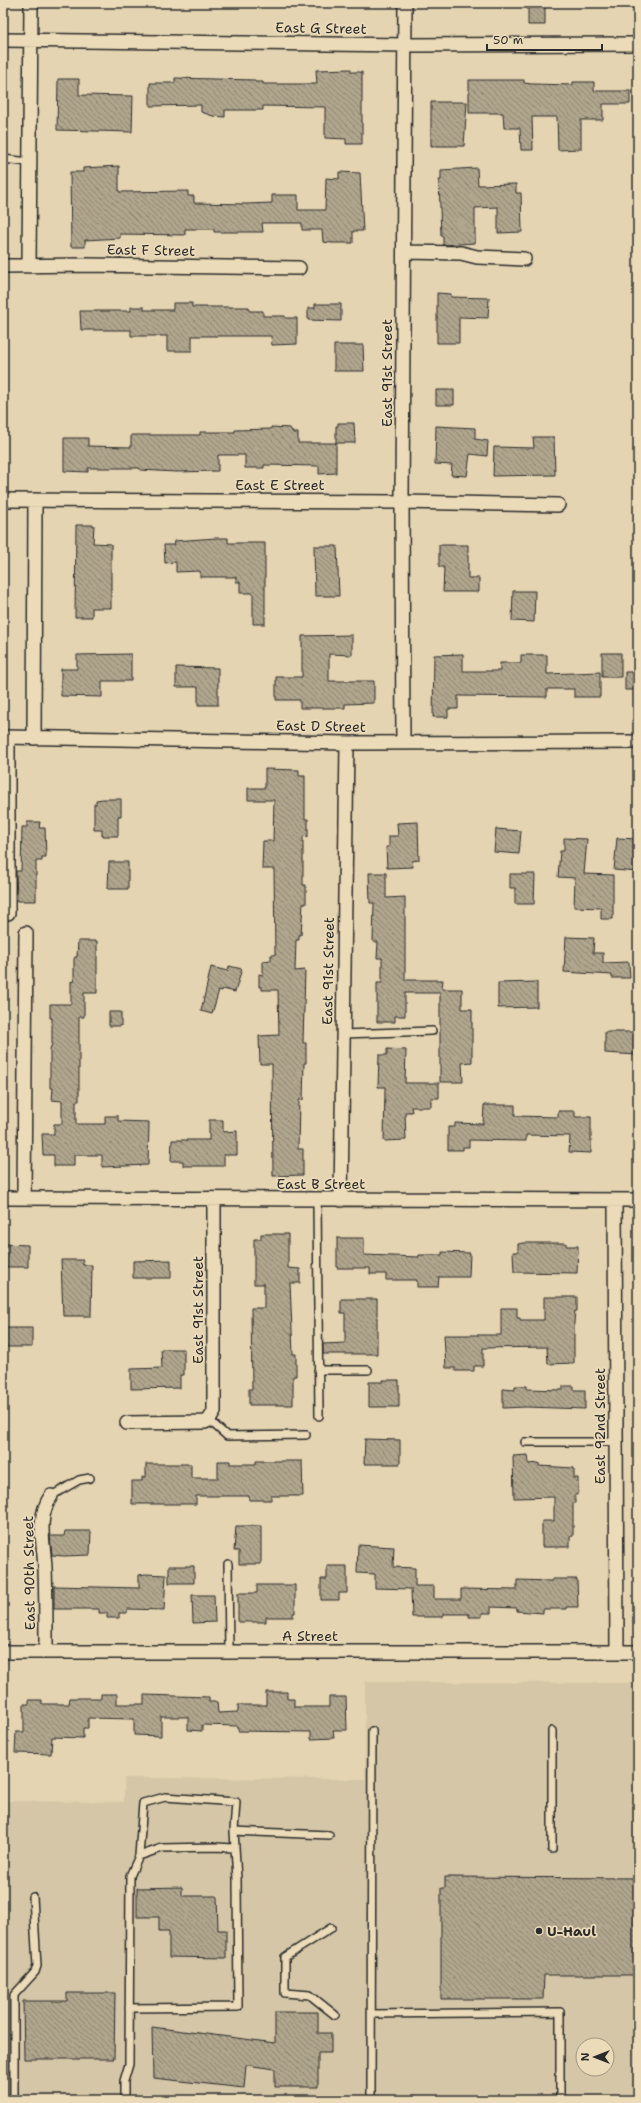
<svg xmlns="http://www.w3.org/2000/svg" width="641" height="2103" font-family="'Shantell Sans',sans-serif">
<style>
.built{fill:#d4c6a7;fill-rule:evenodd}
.building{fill:url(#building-back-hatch);stroke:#2b2b2b}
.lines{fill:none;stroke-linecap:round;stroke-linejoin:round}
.lane-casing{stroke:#2b2b2b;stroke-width:10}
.street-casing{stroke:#2b2b2b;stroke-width:16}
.lane{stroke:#ecdbb8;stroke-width:7}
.street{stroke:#ecdbb8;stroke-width:13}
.poi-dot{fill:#2b2b2b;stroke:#ecdbb8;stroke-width:1.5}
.labels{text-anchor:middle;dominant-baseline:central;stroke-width:3.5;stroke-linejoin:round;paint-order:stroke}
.street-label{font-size:14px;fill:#2b2b2b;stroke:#ecdbb8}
.poi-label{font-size:14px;font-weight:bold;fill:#2b2b2b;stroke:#ecdbb8;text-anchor:start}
</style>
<defs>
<pattern id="building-back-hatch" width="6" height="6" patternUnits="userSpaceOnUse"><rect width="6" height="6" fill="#b0a58d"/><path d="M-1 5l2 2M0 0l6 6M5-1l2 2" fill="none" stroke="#8f8773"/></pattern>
</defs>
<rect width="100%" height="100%" fill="#e4d4b2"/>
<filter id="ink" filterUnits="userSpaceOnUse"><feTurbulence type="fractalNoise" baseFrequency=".025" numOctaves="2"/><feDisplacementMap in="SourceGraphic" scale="8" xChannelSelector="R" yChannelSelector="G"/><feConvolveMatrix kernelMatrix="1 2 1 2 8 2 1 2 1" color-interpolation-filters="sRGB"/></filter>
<g filter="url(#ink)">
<!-- built -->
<path class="built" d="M365 1682 638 1683V2098L3 2096 4 1801 124 1802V1778L365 1779ZM583 2045H607V2069H583Z"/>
<!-- building -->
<path class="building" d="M528 3H545V25H528Z
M351 69V72H362V144H346V139L325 138V107L263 106V110H225V117L213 116 201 112V105L150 106V83H175V78L255 80V82H263V84H317L316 70Z
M58 79H79V95L133 96 132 132 57 130Z
M469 80H524V83L532 84 573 85V82H594V91H630V104H603V120H581V149L558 150 557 117H532L533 150H521L520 128H504L503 113H469Z
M431 102H467L464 146H431Z
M119 166V192L188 191V196H194V203L247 204 272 203V195H298V210H325L326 178 339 179V172L360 173 363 231H353V243H332L323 242 322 230H302V223H262L263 232H214V229H185V235L120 234V238L85 240V247H71L70 172H83V168Z
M477 168 478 185 516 184V193H521L522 232 498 233V207L475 208V243L443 245V236H441L439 180H441V170Z
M437 293 451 294V297L489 298 488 318 459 317V343H437Z
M173 303H192V307H249V311H263V316H285V318H297V344L272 345 271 336H192V351H167V336H131V330H81L80 311H131V307H144V310H173Z
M315 304H341V321L308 320V308H315Z
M334 345H363L364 371H334Z
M436 390H454V405H436Z
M338 423H354L355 443H336V426H338Z
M436 426 475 428V439L488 441 487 456 470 454 467 476 451 475 452 465 435 464Z
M271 427 290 428 293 433H298V443H336V473L319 474V466L264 465V468H245V455H218V471L176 472 140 470V468H88V472L64 471V438H88V446L131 447V435H200V432H235V430L271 429Z
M533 437H554L555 475 493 476 494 447 534 448Z
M76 525H94L93 543 111 544V608H92V617H75Z
M216 538H228V543H265V624H253V593H240V582H236V577H200V571L176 572V562L165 563 164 545H175L174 541Z
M439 545H468V578H479V592H443L444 567H439Z
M314 546H337L339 596H315Z
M513 591H535L534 622 512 621Z
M352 635V655L329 654V681H374V703L345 704V708H300V700H276V677H302V636Z
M602 653H621V677H602Z
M131 654V681H102V697L61 696V669H77V655Z
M463 654V671H500V663H521V655H547V674L600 672V697H574V689H547V697L458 696V709H448V717H433L434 655Z
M176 667 218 668V705H198V687H176Z
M625 672H638V690H625Z
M265 769 299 770V776H305V819H308V837L303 836V885H306V904H303L301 935H299V940H296L295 971 305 970 303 1043H306V1063H304L303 1100H299L298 1149H303V1175L273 1176 272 1064H260L259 1036 279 1035 278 990H262V987H259V974L263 975V961L271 960V955H275L274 869H262L263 841H273L274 800H248V788H265Z
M103 799H121V816H118V836H102V830H94V804H96V800Z
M27 822H40L39 828H45L46 857H42V861H36V901H17L16 871H21L22 827H27Z
M418 822 419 860 412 861 413 867 387 868 386 847H389V836H398L397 823Z
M496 829 521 831 519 854 494 852Z
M564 838 587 839 584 874 613 875V919H601V908L574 907 575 878 558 877 560 851H564Z
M617 838 638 839V872L614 870Z
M109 862H128V889H108Z
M369 873H386V898L405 897V980H443L442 989H462V1009H472V1062L462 1063 463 1082H440V993H405V1016H395V1022H377V983H382V958H377L378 942H373L374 903H370Z
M510 874H535L534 904H515V888H510Z
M566 937 594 938 593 953H603V963L629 962 630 978H612V975L564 972Z
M78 941H97V993H84V1017H79V1101H76V1124H105V1116H118V1121L149 1122 148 1165 102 1167V1155H74V1166H54V1155H43L42 1134H54V1124H62V1101L52 1100 53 1088H50V1049L52 1044V1018H50V1004H71V981L73 982 74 978V959L75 957H77Z
M229 966 242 969 235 992 223 989 222 991 219 990 212 1014 201 1011 211 967 228 971Z
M537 982V1007L498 1008V983Z
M109 1012H121V1026H109Z
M605 1032H638V1055L605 1053Z
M387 1049 406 1050 405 1083H439V1098H431V1107H411L412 1112H405L406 1140 384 1141 385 1087H378L379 1055H387Z
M484 1105H515V1116L558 1117V1111H575V1117H591V1153L569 1152 570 1136 526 1135V1141L469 1140V1147H463V1150H448V1127H455V1123L483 1124Z
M209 1120H223V1132L237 1131V1155H224V1166H183V1161H171L172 1140H209Z
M261 1234H288V1268L300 1269V1283H290L293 1354H296V1376H293V1405H249V1389H252L251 1308H264V1284H254V1239H261Z
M337 1238H364V1255L419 1257V1255H442V1252L470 1253 469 1277H439L438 1287H417V1280H386V1274H370V1268H337Z
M523 1243H566V1246H578L577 1273 514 1272 513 1252H518V1244Z
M3 1244 28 1245V1267H3Z
M61 1260H83V1265H92L91 1316H63Z
M171 1260V1278H133V1261Z
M544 1297H577V1311H575L574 1323V1363L548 1364 547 1347 483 1348V1366H474V1371H455V1368H446L444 1335H501V1308H517V1318H520V1320H544Z
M341 1299H377V1354H323V1344L345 1343V1313H341Z
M3 1328H32V1347H3Z
M161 1349H184V1375H180V1388L131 1389V1369L162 1368Z
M383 1380H399V1407H369V1382H383Z
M515 1386H527V1389L563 1390V1386H574V1390H585V1409L526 1407 503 1408V1389L515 1390Z
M365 1439 400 1440V1464H364Z
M528 1455 529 1464 539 1463V1466L574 1468V1478H578V1495H575V1503H573V1536H570V1547H542V1521H554V1497L514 1498 513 1456Z
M218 1461H230V1464H256V1461H302L303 1496H271V1500H249V1496H196V1504H132V1481H142V1477H146V1464H191V1478H218Z
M236 1526H261V1564H239V1551H234Z
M65 1531H91L90 1555 64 1556 52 1555 50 1536H64Z
M358 1545 394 1547 393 1567 415 1568V1586H434V1599H461V1589L517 1590V1580L552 1581V1579H577L578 1607H566V1609H543V1613L517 1611V1608L491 1607V1613H482V1617H469V1614H443V1617H412L411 1589 375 1588V1574L357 1573Z
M169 1566H194V1583H169Z
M327 1566H347V1593H339V1600H321V1579H327Z
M145 1574 166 1575 164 1610 127 1609V1613H119V1618H107V1613H99V1609H54V1586L139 1588V1575Z
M257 1585H295V1613H293V1617H266V1622H238V1593H257Z
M192 1595H214L215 1622 193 1623Z
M266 1692H287V1699H294V1707H329V1697H346L347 1730H333L334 1738 311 1739V1732L238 1731V1726L202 1725V1731L188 1730V1717H161V1736L134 1735V1719L88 1718V1728H83V1738L52 1737 51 1754 15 1753 16 1732H24V1704H29V1700H42V1704H69L70 1698H101V1694H117V1704H144V1695L209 1697V1702H217L218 1713 238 1712V1705H266Z
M445 1877 638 1878V1975H544L543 1999H441V1888H445Z
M182 1887V1896H217L218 1930H226V1958L169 1957V1931H159V1917H137V1888Z
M67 1993H115L114 2059H24L23 2001H67Z
M275 2012H318V2033H331V2053H318V2087H275V2069L246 2065 244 2088 153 2078 152 2027 275 2043Z"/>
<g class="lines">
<defs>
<path id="lane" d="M3 159 29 162
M343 1034 432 1031
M317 1200 319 1416
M318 1370H368
M209 1420 227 1436 306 1435
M525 1442H616
M51 1496 79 1480 90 1478
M228 1564 229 1652
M552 1731V1849
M234 1831 329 1835
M331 1928 285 1957V1993L310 1995 335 2015
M129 2008 238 2007 237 1879 234 1831 236 1802 165 1797 143 1803 139 1856
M372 2014 560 2012V2100
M14 2100V1995L35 1972 37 1966 33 1897
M124 2100V2081L129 2064 130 1876 139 1856 162 1848 215 1847 234 1848
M371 2100 372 1731"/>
<path id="street" d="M3 40 406 45 638 44
M404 252 461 253 477 257 524 259
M3 266 85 265 299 268
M29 266 31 3
M3 500 402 502 558 505
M3 737 347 743 638 742
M34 738 35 500
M403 743 402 502 405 3
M8 913V737
M3 1198 638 1200
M24 1198 26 933
M341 1200 347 743
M615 1200 617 1652
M127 1423 205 1422 209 1420 214 1412V1200
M3 1652H638
M46 1652C46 1624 46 1596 45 1568 44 1543 36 1518 51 1496"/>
</defs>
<!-- lane casing -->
<use href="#lane" class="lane-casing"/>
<!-- street casing -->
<use href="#street" class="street-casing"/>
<!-- lane -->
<use href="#lane" class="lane"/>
<!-- street -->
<use href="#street" class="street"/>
</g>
</g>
<!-- markers -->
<circle class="poi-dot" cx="539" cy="1931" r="4"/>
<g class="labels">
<!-- street labels -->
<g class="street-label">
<text transform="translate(321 28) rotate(1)">East G Street</text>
<text transform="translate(151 250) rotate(1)">East F Street</text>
<text transform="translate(387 373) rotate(-90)">East 91st Street</text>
<text x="280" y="485">East E Street</text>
<text transform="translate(321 726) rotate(1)">East D Street</text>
<text transform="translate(328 971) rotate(-89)">East 91st Street</text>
<text x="321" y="1184">East B Street</text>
<text transform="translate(198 1310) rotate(-90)">East 91st Street</text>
<text transform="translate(600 1426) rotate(-90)">East 92nd Street</text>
<text transform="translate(29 1573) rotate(-91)">East 90th Street</text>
<text x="310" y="1636">A Street</text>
</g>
<!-- poi labels -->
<g class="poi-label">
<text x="547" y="1931">U-Haul</text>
</g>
</g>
<!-- margin -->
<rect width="641" height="2103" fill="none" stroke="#ecdbb8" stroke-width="16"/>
<rect x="8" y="8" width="625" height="2087" fill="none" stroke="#2b2b2b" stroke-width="1.5" filter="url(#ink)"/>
<!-- north arrow -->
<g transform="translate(595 2057) rotate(270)"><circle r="19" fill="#ecdbb8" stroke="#9f9580"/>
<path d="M0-3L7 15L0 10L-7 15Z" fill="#2b2b2b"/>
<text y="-6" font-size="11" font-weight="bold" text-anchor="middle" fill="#2b2b2b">N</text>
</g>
<!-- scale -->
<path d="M487 44v6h115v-6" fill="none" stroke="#2b2b2b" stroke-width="2"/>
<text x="493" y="44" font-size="12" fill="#2b2b2b" stroke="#ecdbb8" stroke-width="3" paint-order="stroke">50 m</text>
</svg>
